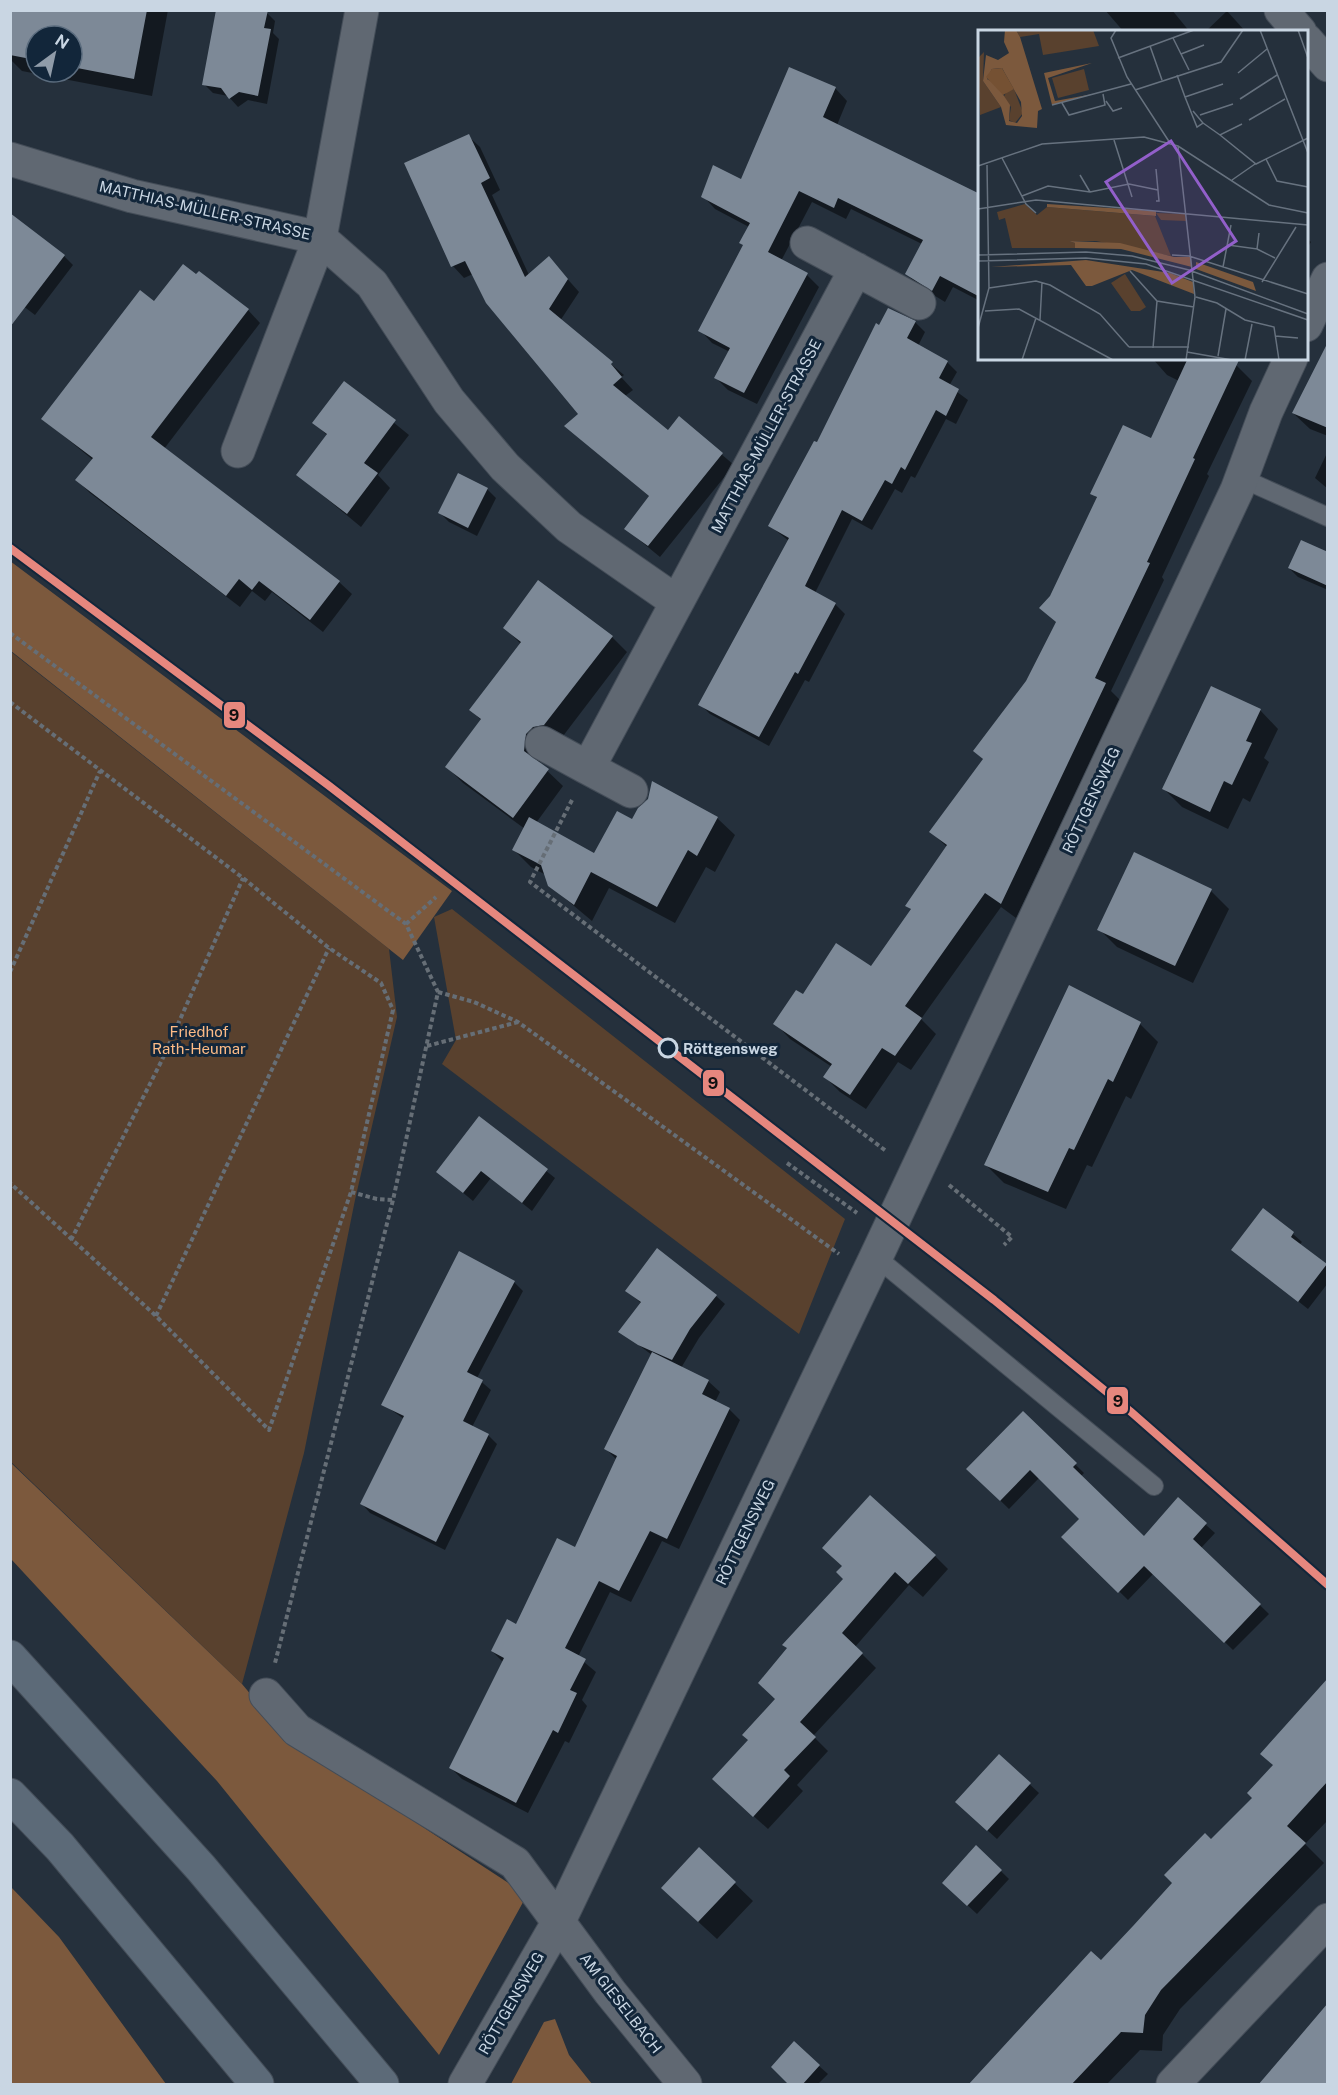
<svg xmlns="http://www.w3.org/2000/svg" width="1338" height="2095" font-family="'Public Sans',sans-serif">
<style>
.green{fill:#59412e}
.forest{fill:#7c593d}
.shadow{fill:#0007;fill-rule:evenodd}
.building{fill:#7d8997}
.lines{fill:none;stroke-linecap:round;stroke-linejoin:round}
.service-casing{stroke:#444d58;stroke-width:20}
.minor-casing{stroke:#444d58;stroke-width:35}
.secondary-casing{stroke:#444d58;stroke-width:35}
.motorway-casing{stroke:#444d58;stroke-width:35}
.path{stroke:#666e76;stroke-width:4;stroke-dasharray:4.5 3;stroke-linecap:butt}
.service{stroke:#606872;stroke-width:18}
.minor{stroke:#606872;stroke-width:33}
.secondary{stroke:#606872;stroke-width:33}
.motorway{stroke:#5c6a78;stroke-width:33}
.tram-1-casing{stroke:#12263a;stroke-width:12}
.tram-1{stroke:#e6877e;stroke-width:8}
.stop-dot{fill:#12263a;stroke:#c9d6e3;stroke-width:3}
.labels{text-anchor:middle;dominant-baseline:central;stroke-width:6;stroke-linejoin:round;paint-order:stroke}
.street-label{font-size:15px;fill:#c9d6e3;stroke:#12263a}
.park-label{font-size:15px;fill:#fdbb86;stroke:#12263a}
.stop-label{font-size:15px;font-weight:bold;fill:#c9d6e3;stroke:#12263a;text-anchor:start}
.inset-road{fill:none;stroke:#67727f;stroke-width:1.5}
.view{fill:#925fca;fill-opacity:0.15;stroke:#925fca;stroke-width:3}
.inset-edge{fill:none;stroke:#c9d6e3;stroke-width:3}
.line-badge{stroke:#12263a;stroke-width:2}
.pale-badge-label{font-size:16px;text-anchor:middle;font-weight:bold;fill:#111}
</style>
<rect width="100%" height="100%" fill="#25303c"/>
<!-- green -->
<path class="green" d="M10 651 389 949 397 1017 355 1200 304 1453 242 1684 11 1462Z
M452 909 845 1219 799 1334 442 1064 456 1040 434 917Z"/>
<!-- forest -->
<path class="forest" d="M10 561 452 891 403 960 11 651Z
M10 1462 242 1684 288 1739 527 1895 439 2055 217 1781 11 1559Z
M10 1886 59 1937 166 2084H11Z
M555 2019 569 2055 592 2084H511L544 2022Z"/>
<!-- shadow -->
<path class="shadow" d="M12 10H168L152 96 22 71 10 59ZM36 36H72V72H36Z
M1105 10H1172L1190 32H1124Z
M1227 11 1246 32H1205Z
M267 13 275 21 273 33 279 39 267 104 248 100 238 107 228 96 213 93 204 84Z
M835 88 847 101 837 125 980 222V301L953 287 945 302 919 286 907 274 922 244 851 209 846 219 812 202 781 261 807 275 819 287 757 404 728 390 716 378 730 352 712 343 700 330 745 246 749 227 715 209 703 196 741 181Z
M468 136 480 147 500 190 492 195 529 275 549 258 579 292 560 321 624 375 621 377 633 390 625 396 668 432 679 418 734 465 660 557 626 529 650 497 566 426 580 415 473 274 464 278 453 266Z
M1306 237 1311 242 1306 250Z
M64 256 73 265 35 315 10 296Z
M154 303 248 310 260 323 164 449 339 582 352 594 323 632 272 592 265 601 252 591 240 607 90 493 77 480 93 460 43 419Z
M915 322 925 332 918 346 947 362 957 372 949 386 968 400 956 424 946 419 915 478 911 476 902 493 895 489 872 530 852 519 815 593 835 604 845 614 809 682 805 680 769 746 710 714 700 704 789 541 770 526 817 444Z
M1328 346V436L1310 429 1293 413Z
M1152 358H1222L1236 365 1252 381 1207 474 1209 476 1162 577 1164 580 1111 691 1120 700 1016 918 1001 907 921 1019 936 1034 911 1070 898 1062 866 1109 840 1092 825 1077 832 1067 790 1039 775 1023 803 996 872 968 912 910 907 906 947 847 931 832 984 760 975 751 1027 682 1057 623 1041 608 1051 597 1098 499 1092 493 1151 440 1179 381 1167 375Z
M345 383 409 435 378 475 390 488 361 527 298 475 328 436 314 423Z
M1328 451V489L1315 478Z
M487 489 496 498 477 536 449 522 440 513Z
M1328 553V590L1298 577 1289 568Z
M505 628 612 637 627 652 560 740 541 750 540 764 563 786 536 823 595 855 633 821 717 818 735 835 715 872 706 867 675 923 609 888 592 921 549 885 546 875 531 867 514 850 525 829 463 783 447 767 482 721 471 710 521 644Z
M1260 710 1278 729 1264 758 1269 762 1250 802 1243 798 1228 829 1182 807 1164 789Z
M1211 891 1229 909 1193 983 1117 947 1099 929Z
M1140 1024 1158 1042 1131 1099 1126 1096 1092 1167 1087 1165 1066 1209 1004 1183 986 1165Z
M480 1118 555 1178 532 1211 491 1178 473 1201 438 1172Z
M1293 1234 1302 1242 1299 1245 1328 1267V1283L1308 1309 1233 1250Z
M514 1282 523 1291 477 1378 491 1390 472 1427 488 1435 497 1444 445 1550 370 1513 362 1504 404 1419 383 1404Z
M627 1291 716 1296 725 1304 699 1338 681 1368 708 1381 720 1392 715 1402 729 1409 740 1420 679 1549 662 1541 631 1602 610 1592 578 1657 596 1672 582 1700 587 1706 569 1743 565 1741 528 1813 462 1779 451 1768 503 1662 492 1651 517 1626 576 1549 617 1460 606 1449 652 1355 620 1331 642 1304Z
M1023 1413 1084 1473 1081 1476 1144 1538 1178 1500 1215 1533 1201 1548 1269 1614 1233 1650 1154 1573 1128 1600 1064 1537 1081 1519 1039 1478 1009 1509 968 1469Z
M935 1556 948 1569 923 1597 909 1585 855 1647 876 1668 813 1736 828 1751 797 1785 803 1791 768 1829 728 1793 750 1740 777 1699 845 1579Z
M1328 1681V1820L1305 1844 1324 1863 1180 2009 1163 2035 1162 2051 1140 2050 1107 2084H970L1101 1962 1254 1798Z
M999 1756 1039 1793 997 1839 966 1811Z
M976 1847 1009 1879 977 1914 952 1891Z
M699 1849 753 1901 717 1939 681 1906Z
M819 2066 828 2074 818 2084H791Z"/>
<!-- building -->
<path class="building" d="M10 10H147L134 79 72 67V36H36V60L10 55Z
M216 10H268L264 28 271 29 258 96 239 92 229 99 221 88 202 85Z
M789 67 836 87 823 117 980 194V297L940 276 932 291 905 274 923 240 838 198 834 208 799 191 768 252 808 273 744 393 714 378 730 348 698 331 743 245 739 243 750 223 701 197 713 165 741 179Z
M469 134 490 178 481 183 525 277 549 256 568 279 549 309 613 362 611 364 622 377 613 385 668 430 679 416 723 453 648 546 624 529 649 496 564 426 578 414 486 303 465 261 451 267 404 163Z
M10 213 65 255 10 327Z
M183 264 196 274 199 271 249 309 151 437 340 581 310 620 259 581 252 590 239 579 226 596 75 480 93 458 41 419 140 290 154 301Z
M888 308 916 321 907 338 948 361 939 378 959 389 946 416 936 410 905 470 901 467 892 484 885 480 862 521 842 510 805 586 836 603 798 674 795 672 759 737 698 705 789 538 768 526 814 441 817 442 876 323 879 325Z
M1328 342V428L1292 413Z
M1188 358H1240L1193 458 1195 459 1147 562 1150 563 1095 678 1106 683 1001 904 985 893 905 1006 922 1018 895 1056 882 1048 850 1095 823 1077 832 1064 773 1024 796 990 803 994 836 943 871 966 911 909 905 906 947 845 929 832 983 759 973 751 1026 681 1056 622 1039 608 1050 596 1097 497 1090 494 1123 425 1151 438Z
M344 381 396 420 364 463 378 473 347 514 296 475 327 434 312 423Z
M458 473 488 488 468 528 438 513Z
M1301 540 1328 552V586L1288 568Z
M538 580 613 636 544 725 533 727 526 734 524 751 549 769 513 818 445 767 481 719 469 710 521 642 503 628Z
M1211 686 1261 709 1246 741 1252 743 1232 785 1224 781 1210 812 1162 789Z
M652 781 718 817 697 856 688 850 657 907 591 872 574 905 548 886 541 865 512 850 529 817 594 853 617 811 632 819 638 808 648 799Z
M1134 852 1212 889 1175 966 1097 930Z
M1069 985 1141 1022 1113 1082 1108 1079 1074 1150 1069 1148 1048 1192 984 1165Z
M479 1116 548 1169 522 1203 481 1171 463 1193 436 1172Z
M1263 1208 1294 1232 1291 1237 1327 1264 1298 1302 1231 1250Z
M657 1248 717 1295 690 1329 672 1360 638 1345 618 1332 641 1302 625 1291Z
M459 1251 515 1281 467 1372 483 1380 463 1421 489 1434 436 1542 360 1504 404 1416 381 1405Z
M652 1352 709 1380 702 1394 730 1408 667 1539 650 1531 619 1591 599 1581 565 1648 586 1659 570 1690 577 1693 558 1733 553 1730 516 1803 449 1768 504 1658 491 1651 507 1619 516 1624 557 1538 575 1547 617 1456 604 1449Z
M1023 1411 1077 1463 1073 1467 1144 1536 1178 1497 1207 1523 1193 1539 1261 1604 1224 1643 1144 1566 1118 1593 1061 1537 1079 1519 1030 1470 1000 1501 966 1469Z
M870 1495 936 1555 908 1584 895 1572 842 1633 863 1653 800 1722 816 1737 784 1770 790 1776 753 1817 712 1779 748 1740 742 1735 775 1699 758 1683 787 1648 782 1645 843 1579 836 1572 842 1566 822 1548Z
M1328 1678V1781L1287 1826 1306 1843 1161 1990 1145 2015 1143 2033 1121 2032 1071 2085H968L1091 1951 1101 1960 1133 1926 1172 1883 1164 1875 1205 1833 1211 1839 1252 1798 1247 1793 1273 1765 1260 1754Z
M999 1754 1031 1783 987 1831 955 1802Z
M976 1845 1002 1870 967 1906 942 1883Z
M699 1847 736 1882 698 1922 661 1888Z
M1328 2003V2085H1258L1294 2043Z
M794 2041 820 2065 802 2085H789L771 2067Z"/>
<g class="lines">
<defs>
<path id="service" d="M1241 478 1328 517
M876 1257 1154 1486"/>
<path id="minor" d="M10 159 132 196 320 238 372 284 449 401 505 467 569 527 677 602
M807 243 919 303
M1306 325 1328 279
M238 451 320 238 362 10
M542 743 588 768 856 269
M588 768 631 791
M266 1695 297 1730 515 1863 610 1992 685 2084
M465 2084 559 1921 876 1257 1237 490 1266 412 1291 358
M1173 2084 1328 1920"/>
<path id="secondary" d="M1281 10 1300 32
M1306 40 1328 65"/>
<path id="motorway" d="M10 1657 201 1868 382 2084
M10 1795 60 1847 257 2084"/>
</defs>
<!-- service casing -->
<use href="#service" class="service-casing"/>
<!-- minor casing -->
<use href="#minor" class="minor-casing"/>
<!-- secondary casing -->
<use href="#secondary" class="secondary-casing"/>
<!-- motorway casing -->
<use href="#motorway" class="motorway-casing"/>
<!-- path -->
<path class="path" d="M10 633 406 924 438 992 393 1200 275 1663
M10 702 243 878 329 948 381 983 393 1010 351 1192 269 1430 156 1316 10 1183
M572 800 530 882 886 1151
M406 924 436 897
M10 972 100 771
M438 992 474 1002 518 1022 839 1254
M427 1046 518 1022
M787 1163 857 1213
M949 1185 1012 1237 1004 1245
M351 1192 377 1199 393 1200
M71 1240 162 1060 243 878
M156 1316 329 948"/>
<!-- service -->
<use href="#service" class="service"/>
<!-- minor -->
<use href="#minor" class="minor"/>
<!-- secondary -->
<use href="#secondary" class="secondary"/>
<!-- motorway -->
<use href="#motorway" class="motorway"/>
<defs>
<path id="tram-1" d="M10 548 328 785 994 1300 1130 1411 1328 1585"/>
</defs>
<!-- tram-1 casing -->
<use href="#tram-1" class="tram-1-casing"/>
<!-- tram-1 -->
<use href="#tram-1" class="tram-1"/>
</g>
<!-- markers -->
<circle class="stop-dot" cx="668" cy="1048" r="9"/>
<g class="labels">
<!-- street labels -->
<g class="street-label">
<text transform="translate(205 210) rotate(13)">MATTHIAS-MÜLLER-STRASSE</text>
<text transform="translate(766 436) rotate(-62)">MATTHIAS-MÜLLER-STRASSE</text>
<text transform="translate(1091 800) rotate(-65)">RÖTTGENSWEG</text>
<text transform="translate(745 1532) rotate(-64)">RÖTTGENSWEG</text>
<text transform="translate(511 2003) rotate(-60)">RÖTTGENSWEG</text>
<text transform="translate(621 2003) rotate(52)">AM GIESELBACH</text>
</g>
<!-- park labels -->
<g class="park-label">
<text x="199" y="1031">Friedhof<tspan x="199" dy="17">Rath-Heumar</tspan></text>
</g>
<!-- stop labels -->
<g class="stop-label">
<text x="683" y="1048">Röttgensweg</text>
</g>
</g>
<!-- overview -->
<g transform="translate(978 30)">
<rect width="330" height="330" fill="#25303c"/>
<path d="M38 0H115L121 16 65 25 61 4 42 7ZM6 22 5 51 23 77 2 85 0 28ZM106 39 111 60 80 68 74 48ZM36 59 45 83 37 93 31 90 33 77 25 68 29 61ZM47 174 59 185 69 177 177 186 193 226 118 211H91L97 213V218H34L27 188 21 190 19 182ZM178 183 207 184 208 191 183 190ZM147 244 168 277 162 281H153L133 253Z" fill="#59412e"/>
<path d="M27 0H38L42 7 64 79 60 81 59 98 28 95 23 77 5 51 8 25 20 30 31 23 26 12ZM24 38 43 72 44 86 39 93 31 91 32 75 18 54 9 49 14 39ZM114 33 70 48 77 71 115 64 74 75 66 43ZM69 174 178 181V186L69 177ZM91 211 142 213 196 227H213L214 237 143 219 97 218V213ZM108 230 192 243 215 252 216 264 154 240 114 256H108L93 235 13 237ZM218 232 275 252 278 261 218 239Z" fill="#7c593d" fill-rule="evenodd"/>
<path d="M24 38 36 59 25 65 8 47 14 39Z" fill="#755133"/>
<path class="inset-road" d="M138 0 133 8 149 47 192 113M282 0 330 123M320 0 330 28M195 8 211 40M172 16 184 50M203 24 226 15M140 28 216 0M260 43 289 19M199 45 207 67 245 54M157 60 243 32 265 0M207 67 219 97 225 93 215 81M262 69 299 45M128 71 135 81 144 78M84 73 91 85 127 75 125 64M74 75 153 54M222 85 255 74M271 90 307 69M225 93 242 105 264 94M242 105 278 134 330 108M136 110 154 167M200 116 217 267 208 330M24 128 48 174 58 183M288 129 299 151 330 157M0 136 64 114 166 107 200 116 291 175 330 183M102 145 112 162M254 150 277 134M44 166 70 156 112 162 151 154 180 160M178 171H181L178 139M0 179 58 170 330 195M250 215 279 219 281 203M279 219 297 228M0 225 108 222 154 226 211 240 330 284M194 225 211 226 330 264M0 231 108 228 168 234 330 290M245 237 253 195M152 241 179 271 216 277M284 252 318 197M11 258 58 251 72 255 122 284 151 317M218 267 239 273 267 290 296 297 301 330M7 281 41 279 135 330M62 290 64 252M0 298 11 258 9 135M297 306 320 308M151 317H211M175 318 179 271M209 322 254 330M240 326 248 279M44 330 58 288M267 330 274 294"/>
<path class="view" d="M193 111 258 211 194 253 128 152Z"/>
<rect width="330" height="330" class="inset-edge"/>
</g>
<g class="line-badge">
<rect x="223" y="701" width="23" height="28" rx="6" fill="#e6877e"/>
<rect x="702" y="1069" width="23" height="28" rx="6" fill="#e6877e"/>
<rect x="1106" y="1386" width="23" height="29" rx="6" fill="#e6877e"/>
</g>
<g class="pale-badge-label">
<text x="234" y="721">9</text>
<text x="713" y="1089">9</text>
<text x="1118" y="1407">9</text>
</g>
<!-- border -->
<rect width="1338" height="2095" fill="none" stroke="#c9d6e3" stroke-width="24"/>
<!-- north arrow -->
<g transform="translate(54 54) rotate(33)"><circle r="28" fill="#12263a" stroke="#5b6c7e" stroke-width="1.5"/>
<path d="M0-4.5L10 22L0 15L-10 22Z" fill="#909ca9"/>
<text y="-9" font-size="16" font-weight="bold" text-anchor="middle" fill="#c9d6e3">N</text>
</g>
</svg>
